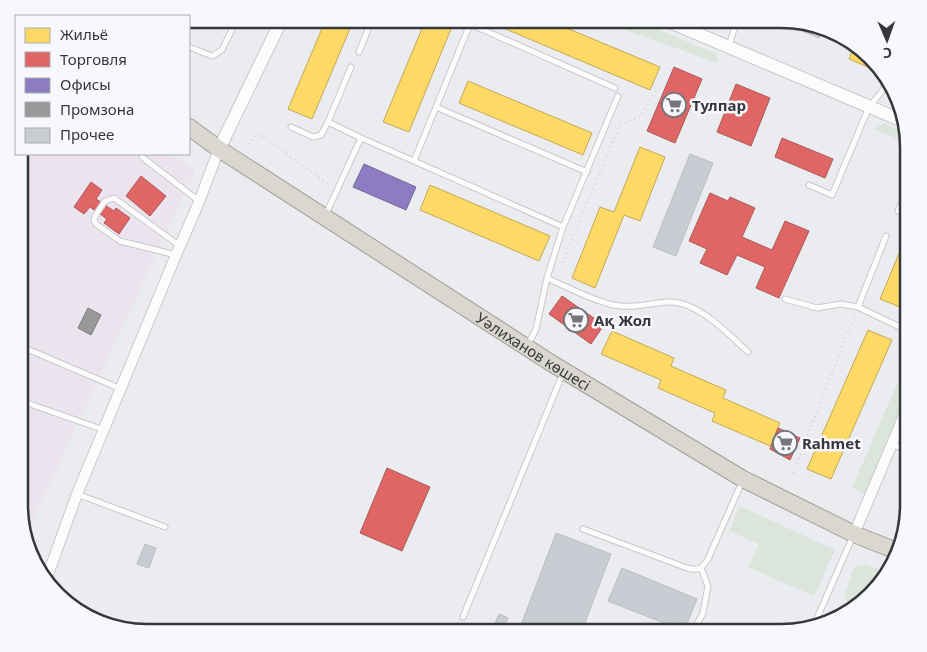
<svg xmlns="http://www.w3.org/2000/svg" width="927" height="652" font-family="'Noto Sans',sans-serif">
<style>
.industrial{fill:#ebe3ee}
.green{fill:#dbe5dc}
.homes{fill:#ffd966;stroke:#c3a858}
.shops{fill:#e06666;stroke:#ad5858}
.offices{fill:#8e7cc3;stroke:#74679a}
.industry{fill:#999;stroke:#7b7c7c}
.building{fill:#caccd3;stroke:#bbbcbf}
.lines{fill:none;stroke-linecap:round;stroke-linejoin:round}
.service-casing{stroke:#c8c9cb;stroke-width:7}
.minor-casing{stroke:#c8c9cb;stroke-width:12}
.tertiary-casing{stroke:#c8c9cb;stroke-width:14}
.trunk-casing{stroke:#a29e96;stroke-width:18}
.path{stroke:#d5d5d6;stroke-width:2.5;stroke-dasharray:1 4;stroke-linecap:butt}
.service{stroke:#fcfcfd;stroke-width:5}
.minor{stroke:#fcfcfd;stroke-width:10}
.tertiary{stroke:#fcfcfd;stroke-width:12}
.trunk{stroke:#dad6d0;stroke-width:16}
.labels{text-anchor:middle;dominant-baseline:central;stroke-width:5;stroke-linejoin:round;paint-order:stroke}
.poi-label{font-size:15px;font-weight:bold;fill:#363739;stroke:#f7f8fe;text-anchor:start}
.street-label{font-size:15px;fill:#363739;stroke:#f7f8fe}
.rim{fill:none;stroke:#363739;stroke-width:2.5}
</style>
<rect width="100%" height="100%" fill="#eaecef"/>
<!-- industrial -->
<path class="industrial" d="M20 154H171L195 171 25 537 20 522Z"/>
<!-- green -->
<path class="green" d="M617 19 637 26 648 25 716 54 718 57 717 63 615 26Z
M884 123 906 133 908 143 874 129Z
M908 358V394L866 494 852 488Z
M740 506 835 550 814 596 748 567 759 544 729 531Z
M866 564 886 572 882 583 850 609 847 603 845 594 853 570 858 565Z"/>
<!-- homes -->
<path class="homes" d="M326 19H354L312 119 288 109Z
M426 19H455L409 132 383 122Z
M482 19H545L660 67 650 90Z
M855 44 858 45 876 67 875 70 849 59Z
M468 81 592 133 583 155 459 103Z
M640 147 665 157 640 221 624 215 595 288 572 278 600 207 614 212Z
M430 185 550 236 539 261 420 210Z
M908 232V302L905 309 880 299Z
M868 330 892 340 831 479 807 469Z
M612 331 674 358 671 366 726 390 723 398 780 423 770 446 712 421 715 413 658 388 661 380 601 354Z"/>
<!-- shops -->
<path class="shops" d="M674 67 702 79 675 143 647 131Z
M736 84 770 98 751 146 717 132Z
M782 138 833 159 825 178 775 157Z
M141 176 166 196 150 216 126 196Z
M91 182 102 190 96 199 114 211 116 208 130 218 119 234 104 223 107 219 90 207 84 214 74 207Z
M710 193 728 201 730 197 755 208 742 237 772 250 785 221 809 231 779 298 756 288 765 267 737 255 727 275 700 263 707 249 689 241Z
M562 296 604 325 591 344 549 314Z
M778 428 800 438 790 460 770 449Z
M387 468 430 487 402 551 360 533Z"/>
<!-- offices -->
<path class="offices" d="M364 164 416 187 406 210 353 187Z"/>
<!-- industry -->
<path class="industry" d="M88 308 101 315 91 335 78 328Z"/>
<!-- building -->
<path class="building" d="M774 19H788L821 31 819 38Z
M690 154 713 163 676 256 653 247Z
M556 533 611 554 581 633H518Z
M145 544 156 548 149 568 137 564Z
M622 568 697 599 684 631 608 601Z
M499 614 508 618 501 633H491Z"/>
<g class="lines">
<defs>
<path id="service" d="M472 19 470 24 615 88
M729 46 737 19
M189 47 212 56 222 50 237 19
M359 52 372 19
M436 107 587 172
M328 122 361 138
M291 127 313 137 321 135 328 122 351 67
M142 157 199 201
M414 161 563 227
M809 185 832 195 869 107 883 90 887 80
M898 211 908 189
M325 216 361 138 414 161 470 24
M176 255 120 241 96 224 94 220 95 216 105 201 114 198 180 246
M547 278C567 287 593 301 614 305 632 309 650 303 668 302 697 300 728 334 748 352
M785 299 817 308 841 304 858 307 908 331
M858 307 886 236
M20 346 121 389
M527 346 536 329 547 278 563 227 618 96
M27 403 104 430
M892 444 908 451
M77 494 165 527
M583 529 687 568C698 571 702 569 708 559L742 482
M463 617 563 373
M814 625 853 536
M692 633 703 613 708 586 701 568"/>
<path id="minor" d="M854 534 908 406
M46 580 77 494 176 255 199 202 219 149"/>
<path id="tertiary" d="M663 19 903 121
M219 149 282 19"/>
<g id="trunk">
<path id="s1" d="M189 127 219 149 551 363 743 479 854 534 894 550"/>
</g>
</defs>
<!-- service casing -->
<use href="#service" class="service-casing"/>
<!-- minor casing -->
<use href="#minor" class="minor-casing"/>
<!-- tertiary casing -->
<use href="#tertiary" class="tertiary-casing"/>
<!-- trunk casing -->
<use href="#trunk" class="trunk-casing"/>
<!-- path -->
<path class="path" d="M248 144 258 133 330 186
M562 263 619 126 640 116 656 91
M793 473 855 314"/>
<!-- service -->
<use href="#service" class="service"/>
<!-- minor -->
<use href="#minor" class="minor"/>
<!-- tertiary -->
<use href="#tertiary" class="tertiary"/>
<!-- trunk -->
<use href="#trunk" class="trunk"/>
</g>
<!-- icons -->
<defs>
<symbol id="supermarket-ring" viewBox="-11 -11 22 22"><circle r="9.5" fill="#f7f8fe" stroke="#757679" stroke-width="1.5"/><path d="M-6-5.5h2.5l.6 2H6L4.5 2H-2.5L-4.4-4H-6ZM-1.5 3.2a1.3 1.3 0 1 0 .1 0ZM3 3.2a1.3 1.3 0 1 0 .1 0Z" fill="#757679"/></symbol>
</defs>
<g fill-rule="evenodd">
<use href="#supermarket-ring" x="660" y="91" width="28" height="28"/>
<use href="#supermarket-ring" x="562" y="306" width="28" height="28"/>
<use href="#supermarket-ring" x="771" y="429" width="28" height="28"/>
</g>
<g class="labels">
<!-- poi labels -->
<g class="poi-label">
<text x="692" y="105">Тулпар</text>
<text x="594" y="320">Ақ Жол</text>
<text x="802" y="443">Rahmet</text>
</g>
<!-- street labels -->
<g class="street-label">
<text stroke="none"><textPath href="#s1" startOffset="411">Уәлиханов көшесі</textPath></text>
</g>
</g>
<!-- crop -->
<path d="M0 0H927V652H0ZM147 28H781A119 119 0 0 1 900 147V505A119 119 0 0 1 781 624H147A119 119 0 0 1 28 505V147A119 119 0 0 1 147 28Z" fill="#f7f8fe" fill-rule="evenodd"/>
<path class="rim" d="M147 28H781A119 119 0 0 1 900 147V505A119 119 0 0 1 781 624H147A119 119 0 0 1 28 505V147A119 119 0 0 1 147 28Z"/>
<!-- legend -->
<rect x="15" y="15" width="175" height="140" fill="#f7f8fe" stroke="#aaabaf"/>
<rect x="25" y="28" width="25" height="15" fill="#ffd966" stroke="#aaabaf"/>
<text x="60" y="40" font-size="15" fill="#363739">Жильё</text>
<rect x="25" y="52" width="25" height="15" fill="#e06666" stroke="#aaabaf"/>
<text x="60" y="65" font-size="15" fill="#363739">Торговля</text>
<rect x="25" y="78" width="25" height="15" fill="#8e7cc3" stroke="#aaabaf"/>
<text x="60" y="90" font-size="15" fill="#363739">Офисы</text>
<rect x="25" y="102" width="25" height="15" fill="#999999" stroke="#aaabaf"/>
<text x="60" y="115" font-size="15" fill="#363739">Промзона</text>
<rect x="25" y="128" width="25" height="15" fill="#caccd3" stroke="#aaabaf"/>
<text x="60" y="140" font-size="15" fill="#363739">Прочее</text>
<!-- north arrow -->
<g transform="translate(887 40) rotate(178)" stroke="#f7f8fe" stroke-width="4" paint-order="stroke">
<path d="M0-4L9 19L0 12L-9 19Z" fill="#363739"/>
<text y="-8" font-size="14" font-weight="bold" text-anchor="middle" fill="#363739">С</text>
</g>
</svg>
